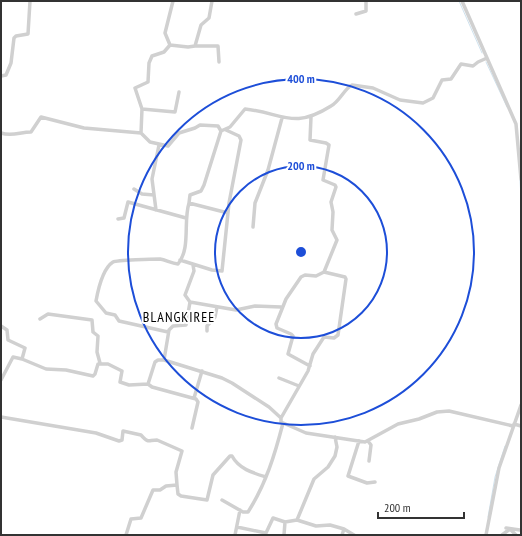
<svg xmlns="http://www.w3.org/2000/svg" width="522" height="536" font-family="'PT Sans Narrow',sans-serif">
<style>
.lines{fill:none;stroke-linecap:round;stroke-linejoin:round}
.stream{stroke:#cfe2ee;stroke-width:1}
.minor{stroke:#d0d0d0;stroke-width:3.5}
.ring{fill:none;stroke:#1d4ed8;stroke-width:2}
.labels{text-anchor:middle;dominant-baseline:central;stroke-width:4;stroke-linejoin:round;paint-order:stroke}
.quarter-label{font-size:14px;letter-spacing:1px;fill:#000;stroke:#fff}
.centre{fill:#1d4ed8;stroke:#fff;stroke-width:2}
.ring-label{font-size:12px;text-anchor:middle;font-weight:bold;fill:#1d4ed8;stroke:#fff;stroke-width:4;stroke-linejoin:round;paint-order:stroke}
</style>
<rect width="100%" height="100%" fill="#fff"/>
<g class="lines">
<!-- stream -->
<path class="stream" d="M459 1 482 53
M486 62 507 107
M520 180 521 198
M488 517 495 477 505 446"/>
<!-- minor -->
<path class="minor" d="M462 1 516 124 521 179
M356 14 366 11V1
M170 45 188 47 195 46 201 25 209 18 212 1
M195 46H218L219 62
M1 76 6 75 11 63 14 38 16 36 28 34 30 1
M142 109 175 112 179 92
M221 131 230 127 245 109C283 113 293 130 331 106 340 101 344 89 352 85L373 88 400 100 423 103 433 98 442 80 451 79 461 64 473 66 478 62 487 58
M1 133C12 137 20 132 31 132L41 117 84 128 141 133 150 142 168 146 179 133 195 128 200 125 218 126 221 131
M141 133 142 109 135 88 148 82 149 63 152 56 164 52 170 45 165 33 173 1
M134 189 142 194 154 195
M189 203 190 195 201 191 204 185 221 131
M156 210 152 179 159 145
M118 219 124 218 128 202 186 218
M253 227 255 203 268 170 282 118
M180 260 212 270 222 271 229 203 241 140 239 136 226 130
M193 265 194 271 185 295 190 302 236 310 255 306 281 307
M40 319 48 314 92 320 93 332 98 336 97 352 100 363
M1 326 7 330 8 340 25 348 22 359 46 369 66 370 93 376 95 374 98 364H108L122 371 120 382 129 385 148 384 155 362 158 360H164L222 378 232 383 269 407 281 418V422L306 433 365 442 398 424 419 419 437 412 449 411 513 426
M207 331V326L215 317 217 307
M168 332 119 321 115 315 106 313 96 301C98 290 102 269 113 262 117 260 154 259 160 259 166 260 171 263 178 264 191 248 183 222 189 203L228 213
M164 360 169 330 173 326 186 325 190 302
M310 366 288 354 293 336 291 334 277 328 276 324 286 299 301 277 305 275 316 276 324 272
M279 378 299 386
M1 380 13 357 22 359
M148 384 152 387 196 399 198 402 192 428
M194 398 202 371
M1 417 96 433 119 441 122 440 123 431 141 435C149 444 148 440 157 440L182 451 176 472 177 485
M281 418 308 371 313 354 324 337 334 338 338 335 346 279 345 277 324 272 337 240 332 230 333 212 331 202 336 187 335 185 323 180 329 145 326 143 310 140 311 117
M514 424 521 426
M359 441 348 476 367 483 375 482
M368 441 371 445 369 461
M222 500 243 512H248C266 484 275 454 283 423
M297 520 314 479 328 467 335 456 337 447 335 437
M237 527 266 533 273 518 285 522 297 520 316 526 330 525 344 529 342 535
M506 528 520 530
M344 529 354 535
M126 535 131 519 141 518 153 490H160L166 486 177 485 178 494 181 496 207 500 213 475 230 456H232C239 469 253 473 266 477
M235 535 240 510
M284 535 285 522
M486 535 499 468 521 405
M502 535 510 529 516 535"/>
</g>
<!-- distance rings -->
<g class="ring">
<circle cx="301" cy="252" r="86"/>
<circle cx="301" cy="252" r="173"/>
</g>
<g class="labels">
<!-- quarter labels -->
<g class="quarter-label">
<text x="179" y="317">BLANGKIREE</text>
</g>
</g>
<circle cx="301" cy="252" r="6" class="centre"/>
<g class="ring-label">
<text x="301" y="83">400 m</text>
<text x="301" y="170">200 m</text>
</g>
<!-- border -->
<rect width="522" height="536" fill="none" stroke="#333333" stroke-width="4"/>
<!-- scale -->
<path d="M378 512v6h86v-6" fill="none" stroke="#333333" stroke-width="2"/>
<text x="384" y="512" font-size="12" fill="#333333" stroke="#ffffff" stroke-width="3" paint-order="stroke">200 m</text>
</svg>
